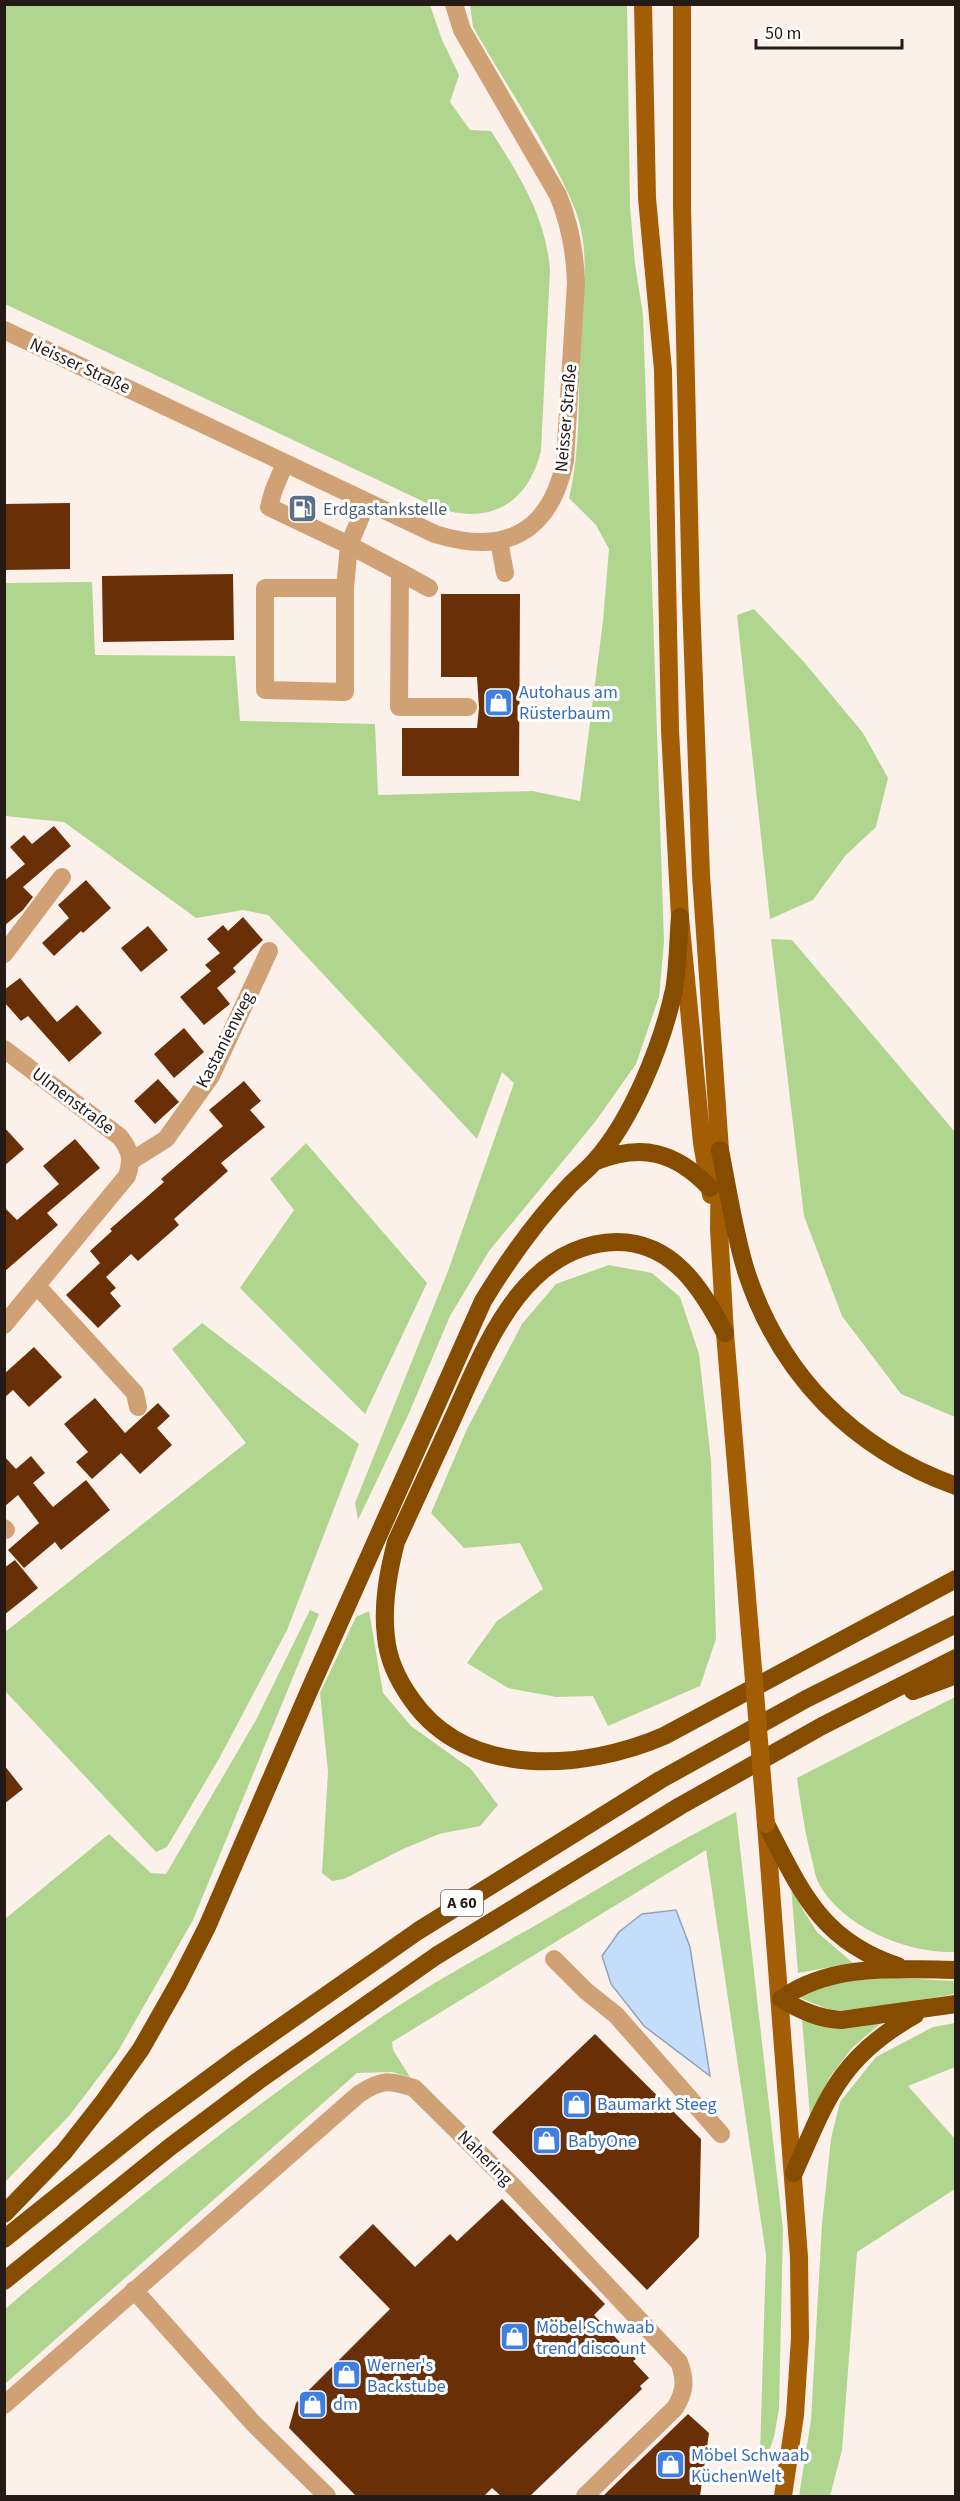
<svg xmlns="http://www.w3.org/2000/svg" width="960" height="2501" font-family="'Source Sans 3',sans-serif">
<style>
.green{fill:#afd58f}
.water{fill:#c3ddfa;stroke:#94a3b6;stroke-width:1.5}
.building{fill:#692f06}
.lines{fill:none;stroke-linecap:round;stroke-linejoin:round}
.minor{stroke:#d1a176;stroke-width:18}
.major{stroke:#a35e05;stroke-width:18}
.highway{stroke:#864c00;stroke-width:18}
.major-bridge{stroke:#a35e05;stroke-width:18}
.labels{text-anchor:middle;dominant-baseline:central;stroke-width:6;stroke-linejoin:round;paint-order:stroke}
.shield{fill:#fff;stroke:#665f5c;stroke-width:1.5}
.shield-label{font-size:16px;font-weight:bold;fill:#251b16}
.street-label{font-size:18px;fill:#251b16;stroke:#fff}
.service-label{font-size:18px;fill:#4e5e75;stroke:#fff;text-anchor:start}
.shop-label{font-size:18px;fill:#366cbe;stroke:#fff;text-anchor:start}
</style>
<rect width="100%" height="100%" fill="#fcf0eb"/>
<!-- green -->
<path class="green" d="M5 4 430 5 442 40 459 75 450 102 470 130 491 131C519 175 546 217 550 270L541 451C527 505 490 525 437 508L5 304Z
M470 5H627L630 206 635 264 643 315 664 942 659 997 636 1064 595 1122 489 1251 450 1316 409 1413 358 1520 355 1503 448 1271 514 1083 502 1072 477 1139 268 915 243 910 196 918 64 822 5 816 4 583 92 582 95 655 235 656 240 721 375 724 378 795 533 791 580 801 603 621 609 549 596 525 569 498C581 449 578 398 580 348 581 303 592 256 576 212 555 157 513 96 483 44L473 27Z
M754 609 804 662 863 733 888 778 876 827 845 856 813 900 770 919 737 615Z
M771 939 792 940 955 1132V1417L901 1394 842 1316 804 1216Z
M306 1143 427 1283 365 1414 240 1288 294 1210 270 1179Z
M609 1265 652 1273 680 1297 699 1354 711 1460 716 1639 700 1686 608 1726 593 1696 556 1697 508 1688 467 1663 497 1621 543 1589 520 1543 464 1548 431 1513 467 1429 522 1324 556 1284Z
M202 1323 359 1444 287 1630 220 1757 167 1847 156 1852 5 1691V1632L246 1443 172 1349Z
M310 1610 319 1614 193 1920 117 2053 69 2116 5 2182V1919L109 1834 151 1873 166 1874 256 1720Z
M369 1611 383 1693 411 1726 471 1769 498 1805 480 1826 439 1834 403 1849 344 1879 332 1881 322 1873 328 1772 320 1693 356 1617Z
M955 1697V1952C908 1954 841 1927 818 1882 815 1876 814 1867 812 1860 805 1833 801 1805 797 1778Z
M736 1812 783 2229 779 2409 774 2437 768 2454H760L766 2255 706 1850 392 2042 393 2050 410 2077 392 2072 357 2073 5 2384V2309C124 2208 247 2110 376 2021 429 1984 487 1953 543 1921 607 1884 670 1845 736 1812Z
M791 1886 803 1910 817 1932 853 1963 798 1973Z
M898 1978 955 1981V1994L880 2007 833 2011 800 1998 815 1987 837 1981Z
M802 2019 881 2023 852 2048 830 2077 810 2115Z
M955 2023V2067L908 2086 955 2139V2189L857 2252 842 2450 830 2496H799L811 2420 822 2224 831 2139 840 2102 876 2057 933 2027Z"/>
<!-- water -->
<path class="water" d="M676 1910 690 1947 710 2076 644 2026 611 1984 602 1956 619 1932 642 1914Z"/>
<!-- building -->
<path class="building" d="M70 503V569L4 570V504Z
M233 574 234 640 103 642 102 576Z
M441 594H520L519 776H402V728H477L479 708 477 677H441Z
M54 826 71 846 23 887 33 897 23 910 4 926V881L25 864 10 847 24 835 32 844Z
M86 880 111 908 83 933 81 931 54 956 42 943 69 918 58 905Z
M243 917 263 940 233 968 236 972 217 988 230 1004 204 1025 180 997 211 971 205 965 220 953 207 939 223 925 228 931Z
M148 926 168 950 141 972 121 948Z
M20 978 57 1022 77 1005 102 1033 69 1062 28 1016 21 1021 4 1002V990Z
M184 1028 204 1052 174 1078 154 1054Z
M158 1079 179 1102 155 1124 134 1101Z
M244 1081 261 1101 250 1110 265 1127 221 1163 228 1171 174 1219 179 1225 138 1261 131 1254 106 1277 116 1288 110 1293 121 1306 98 1328 66 1295 100 1263 90 1251 112 1231 110 1229 164 1182 161 1179 223 1126 209 1110Z
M4 1127 24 1149 4 1166Z
M75 1139 100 1168 47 1213 58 1225 4 1272V1207L17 1220 59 1184 43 1166Z
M34 1347 62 1377 29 1407 13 1390 4 1398V1374Z
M95 1398 125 1433 158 1403 170 1416 157 1428 172 1445 140 1474 121 1453 92 1479 76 1462 88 1452 64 1424Z
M4 1456 16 1469 31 1456 45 1473 33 1483 53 1507 86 1480 110 1510 61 1550 55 1542 24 1568 8 1550 39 1523 18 1495 4 1507Z
M15 1560 38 1588 4 1615V1568Z
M4 1765 23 1789 4 1804Z
M595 2034 701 2139 699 2237 647 2290 492 2132Z
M502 2199 605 2304 594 2315 636 2359 633 2361 649 2378 640 2386 642 2389 530 2496H501L492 2488 484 2496H356L289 2428 296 2403 390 2309 339 2257 373 2224 415 2267 450 2234 457 2241Z
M688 2414 709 2433 700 2496H603Z"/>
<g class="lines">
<!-- minor -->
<path class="minor" d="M4 330 435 534C505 556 550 533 565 461L576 283C575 251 570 224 558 195L462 30 454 4
M285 463 273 492 269 507 349 545 345 588V692L265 690V588H345
M367 502 349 545 400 572 399 707H468
M499 541 505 573
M400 572 429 588
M4 954 62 877
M4 1049 120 1137C130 1150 133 1159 127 1176L4 1325
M131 1161 166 1139 211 1076 269 951
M38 1287 135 1393 138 1407
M4 1528 6 1530
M554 1959 586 1991 616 2015 721 2134
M134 2290 253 2423 327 2496
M4 2405 359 2094C382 2079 389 2080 414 2088L514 2187 679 2362C686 2380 685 2392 675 2408L585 2496"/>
<!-- major -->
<path class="major" d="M643 4 647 198 663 370 670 730 680 917 702 1143 711 1195
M682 4V206L691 600 701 875 720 1150 719 1229 725 1333 750 1633
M766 1824 799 2257 800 2338 795 2415 783 2496"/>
<!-- highway -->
<path class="highway" d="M720 1150C728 1190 734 1232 746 1271 780 1375 853 1449 956 1486
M594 1162C641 1143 675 1151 710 1188
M725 1333C702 1289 673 1242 617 1242 523 1244 485 1347 453 1418 434 1459 415 1501 396 1542 388 1573 382 1605 386 1637 388 1660 399 1682 412 1700 468 1780 585 1770 664 1736L956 1579
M913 1691 956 1675
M766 1824C801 1891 821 1941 898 1966
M956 1970C897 1969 831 1963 781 1999 800 2010 819 2019 841 2020L956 2004
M794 2173C827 2098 840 2057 915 2015
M4 2214 64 2152 104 2101 141 2049 178 1984 207 1927 309 1691 483 1301C508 1260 537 1219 571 1184 578 1177 587 1170 594 1162 632 1120 662 1045 674 990 678 967 678 941 680 917
M4 2239 150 2122 238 2057 418 1931 660 1780 806 1699 956 1624
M4 2281 170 2147 258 2081 436 1956 680 1806 822 1726 956 1658"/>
<!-- major-bridge -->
<path class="major-bridge" d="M750 1633 766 1824"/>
</g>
<!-- icons -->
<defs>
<symbol id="fuel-square" viewBox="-11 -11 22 22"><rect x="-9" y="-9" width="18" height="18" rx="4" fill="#5c6f8a" stroke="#fff"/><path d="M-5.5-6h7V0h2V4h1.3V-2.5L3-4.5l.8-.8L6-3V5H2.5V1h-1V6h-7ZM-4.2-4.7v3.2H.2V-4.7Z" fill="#fff"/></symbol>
<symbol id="shop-square" viewBox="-11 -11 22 22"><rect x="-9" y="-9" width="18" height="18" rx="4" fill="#3f7fe0" stroke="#fff"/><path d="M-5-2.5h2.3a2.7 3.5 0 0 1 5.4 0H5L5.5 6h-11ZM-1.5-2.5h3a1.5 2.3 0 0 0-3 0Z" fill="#fff"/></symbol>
</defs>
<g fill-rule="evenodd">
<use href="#fuel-square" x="286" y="492" width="33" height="33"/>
<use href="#shop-square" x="482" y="686" width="33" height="33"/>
<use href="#shop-square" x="560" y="2088" width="33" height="33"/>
<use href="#shop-square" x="530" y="2124" width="33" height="33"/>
<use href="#shop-square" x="498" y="2320" width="33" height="33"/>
<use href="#shop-square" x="330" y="2358" width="33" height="33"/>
<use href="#shop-square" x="296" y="2388" width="33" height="33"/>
<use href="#shop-square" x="654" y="2448" width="33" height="33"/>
</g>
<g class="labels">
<!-- shield labels -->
<rect class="shield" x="441" y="1890" width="42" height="26" rx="4.5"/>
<g class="shield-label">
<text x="462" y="1903">A 60</text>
</g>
<!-- street labels -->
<g class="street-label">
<text transform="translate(80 366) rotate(25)">Neisser Straße</text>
<text transform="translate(566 418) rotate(-85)">Neisser Straße</text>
<text transform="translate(225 1040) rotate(-63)">Kastanienweg</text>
<text transform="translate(73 1101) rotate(37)">Ulmenstraße</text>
<text transform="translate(485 2158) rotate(45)">Nahering</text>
</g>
<!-- service labels -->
<g class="service-label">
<text x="323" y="509">Erdgastankstelle</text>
</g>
<!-- shop labels -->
<g class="shop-label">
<text x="519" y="692">Autohaus am<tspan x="519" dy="21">Rüsterbaum</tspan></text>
<text x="597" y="2104">Baumarkt Steeg</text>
<text x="568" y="2141">BabyOne</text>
<text x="536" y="2327">Möbel Schwaab<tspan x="536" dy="21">trend discount</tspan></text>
<text x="367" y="2365">Werner's<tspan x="367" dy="21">Backstube</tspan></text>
<text x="333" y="2404">dm</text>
<text x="691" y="2455">Möbel Schwaab<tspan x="691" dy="21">KüchenWelt</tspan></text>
</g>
</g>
<!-- border -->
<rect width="960" height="2501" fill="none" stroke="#251b16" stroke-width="12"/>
<!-- scale -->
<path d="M756 39v9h146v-9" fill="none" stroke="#251b16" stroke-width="3"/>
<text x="765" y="39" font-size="18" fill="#251b16" stroke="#ffffff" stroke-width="4.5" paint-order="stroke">50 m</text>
</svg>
